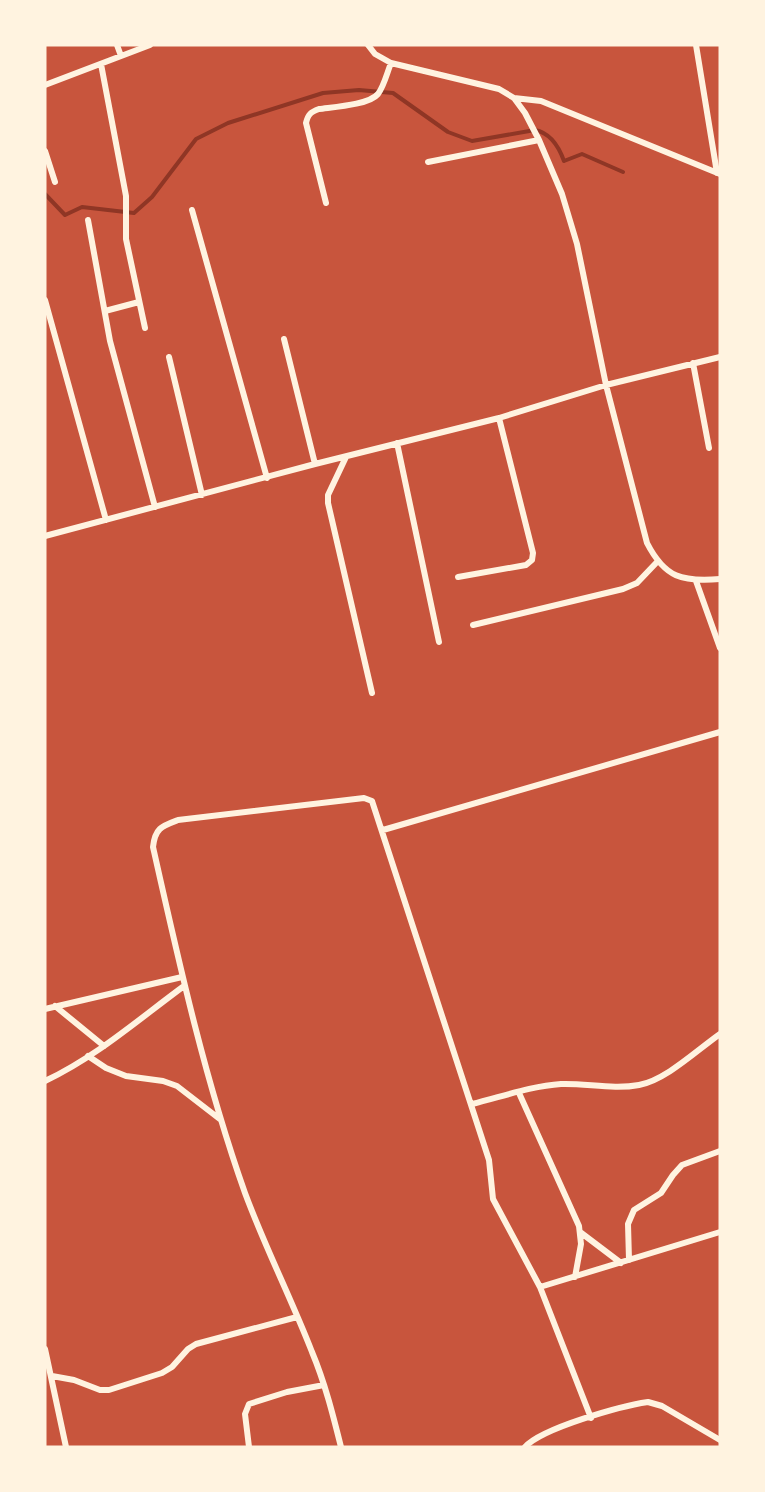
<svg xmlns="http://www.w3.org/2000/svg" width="765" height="1492" font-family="'Public Sans',sans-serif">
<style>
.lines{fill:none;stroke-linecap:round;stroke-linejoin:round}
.stream{stroke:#8f3625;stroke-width:4}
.minor{stroke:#fff3e0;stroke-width:6}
</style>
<rect width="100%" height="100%" fill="#c8553d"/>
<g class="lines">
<!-- stream -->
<path class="stream" d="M45 194 65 215 82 207 134 213 152 197 196 139 228 123 323 93 359 90 393 93 448 132 472 141 535 130C551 133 559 147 564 161L582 154 623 172"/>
<!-- minor -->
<path class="minor" d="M117 45 121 56
M368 45 375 54 391 63 499 89 514 98 525 113 539 140 562 194 577 244 606 385 647 543C665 578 682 582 720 579
M696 45 717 173
M101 64 126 196V239L145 328
M45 85 150 45
M514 98 541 101 720 174
M45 151 55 182
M428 162 539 140
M326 203 306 123C308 114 311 112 319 109 333 107 369 105 378 94 384 86 387 73 391 63
M192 210 267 478
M88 220 110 341 155 507
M45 300 106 520
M105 311 139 302
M284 339 315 464
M169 357 202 495
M693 363 709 448
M397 443 439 642
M346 457 328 495V503L372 693
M45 536 315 464 499 418 606 385 720 357
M458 577 526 565 532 560 533 553 499 418
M696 581 720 648
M473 625 623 589 637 583 657 562
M383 830 720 732
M55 1006 104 1046
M45 1009 182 977
M88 1056 106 1068 126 1076 163 1081 177 1086 221 1120
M45 1081C96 1057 139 1019 184 986
M519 1093 579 1226 581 1244 575 1277
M472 1104C501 1097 531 1086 561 1084 586 1083 613 1090 639 1085 666 1080 697 1050 720 1034
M580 1232 621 1263
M629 1260 628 1224 634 1210 661 1193 673 1175 682 1165 720 1151
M540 1287 720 1232
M45 1349 66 1447
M52 1376 74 1380 100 1390H109L162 1373 172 1367 188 1349 196 1344 297 1317
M249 1447 245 1414 249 1404 287 1392 324 1385
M341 1447C333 1415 325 1383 312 1352 291 1298 265 1247 245 1193 205 1080 179 963 153 847 155 828 162 826 178 820L364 798 372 801 489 1160 493 1199 540 1287 591 1418
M525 1447C542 1428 621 1406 648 1402L662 1406 720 1440"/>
</g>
<!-- border -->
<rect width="765" height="1492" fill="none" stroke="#fff3e0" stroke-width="93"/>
</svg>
